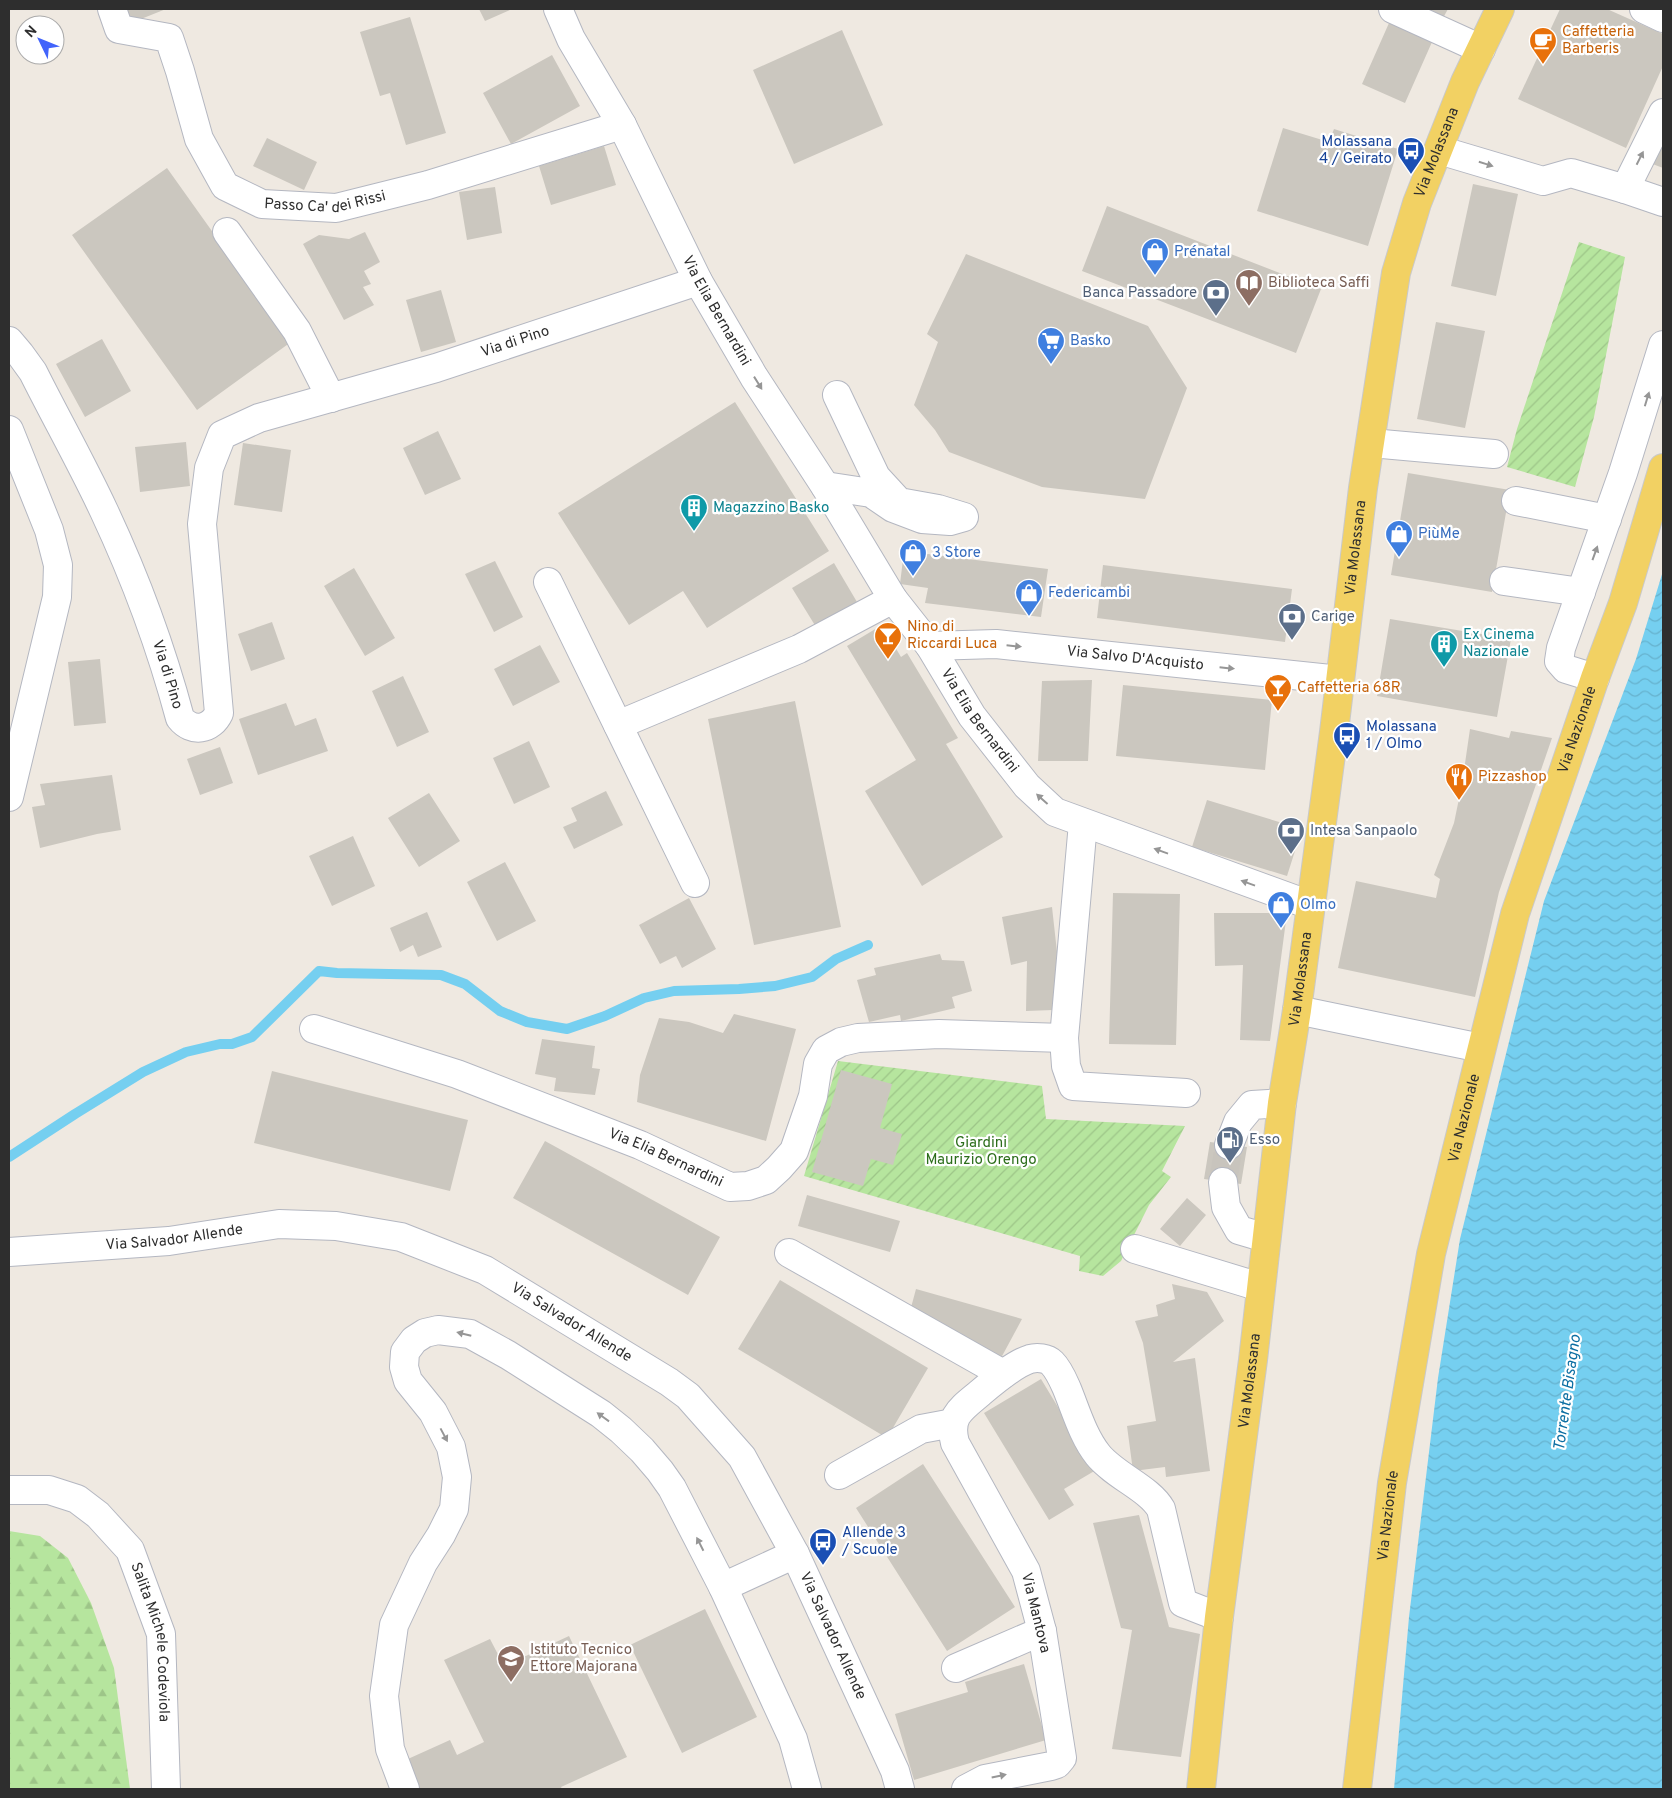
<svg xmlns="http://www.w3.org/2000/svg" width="1672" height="1798" font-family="Overpass,sans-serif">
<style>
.forest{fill:url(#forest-firs)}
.garden{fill:url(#garden-furrows)}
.water{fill:url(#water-waves)}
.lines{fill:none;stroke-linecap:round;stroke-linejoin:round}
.stream{stroke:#75cff0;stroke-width:10}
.building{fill:#cbc7bf}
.minor-tunnel{stroke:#c8c4bd;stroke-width:28;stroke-dasharray:28 14;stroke-linecap:butt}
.minor-casing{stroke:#b4b7c1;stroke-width:30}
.major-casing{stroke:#c9c9c9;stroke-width:30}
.minor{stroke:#fff;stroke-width:28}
.major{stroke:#f2d163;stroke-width:28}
.oneway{fill:#969696}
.labels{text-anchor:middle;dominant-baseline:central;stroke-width:4.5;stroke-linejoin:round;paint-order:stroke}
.food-label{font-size:15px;fill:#c56008;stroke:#fff;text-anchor:start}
.transit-label{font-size:15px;fill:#164399;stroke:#fff;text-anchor:start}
.street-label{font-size:15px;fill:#2e2e2e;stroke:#fff}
.shop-label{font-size:15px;fill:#366cbe;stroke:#fff;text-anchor:start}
.education-label{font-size:15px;fill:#785e54;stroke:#fff;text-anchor:start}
.service-label{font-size:15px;fill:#4e5e75;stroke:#fff;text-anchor:start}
.culture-label{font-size:15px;fill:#0d838f;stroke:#fff;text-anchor:start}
.park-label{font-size:15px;fill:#2c6e1b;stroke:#fff}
.water-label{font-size:16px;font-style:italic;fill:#0d6fa3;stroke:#fff}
</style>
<defs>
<pattern id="forest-firs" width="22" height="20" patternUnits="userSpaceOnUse" patternTransform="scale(1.25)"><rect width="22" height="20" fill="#b6e59e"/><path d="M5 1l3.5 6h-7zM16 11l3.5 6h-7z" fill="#9dc588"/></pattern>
<pattern id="garden-furrows" width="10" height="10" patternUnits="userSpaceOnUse" patternTransform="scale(1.25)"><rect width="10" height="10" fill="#b6e59e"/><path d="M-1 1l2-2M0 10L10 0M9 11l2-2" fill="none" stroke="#9dc588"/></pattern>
<pattern id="water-waves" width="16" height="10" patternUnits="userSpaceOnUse" patternTransform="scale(1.25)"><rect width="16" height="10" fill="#75cff0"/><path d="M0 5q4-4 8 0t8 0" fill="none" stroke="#66b2ce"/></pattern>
</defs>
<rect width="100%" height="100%" fill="#efe9e1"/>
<!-- forest -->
<path class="forest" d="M9 1531 40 1536 68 1558 91 1603 114 1668 130 1789H9Z"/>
<!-- garden -->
<path class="garden" d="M1579 242 1625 257 1594 417 1575 487 1507 467 1517 429Z
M838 1061 1042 1086 1046 1119 1185 1126 1162 1171 1171 1177 1149 1205 1121 1261 1103 1276 1079 1271 1080 1256 804 1176Z"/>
<!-- water -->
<path class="water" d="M1663 571V1789H1394L1409 1617 1438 1378 1460 1239 1544 901 1636 659Z"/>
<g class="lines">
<!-- stream -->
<path class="stream" d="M9 1157 75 1114 143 1072 186 1052 220 1044H232L252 1037 319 971 337 973 441 975 465 984 500 1011 527 1022 567 1029 605 1016 644 998 674 991 739 989 775 986 812 977 836 959 868 945"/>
</g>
<!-- building -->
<path class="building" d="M126 9H166L131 23Z
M479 9H512L485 21Z
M1422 9H1448L1443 18Z
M1560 9H1607L1663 34V66L1626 148 1518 99Z
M410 17 446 133 406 145 390 93 380 96 360 32Z
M1389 23 1432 42 1405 103 1362 84Z
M842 30 883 125 794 164 753 70Z
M552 55 580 106 511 144 483 93Z
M1283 128 1329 142 1334 129 1398 149 1368 246 1257 211Z
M1663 136V168L1650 163Z
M267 138 317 162 304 190 253 166Z
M604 146 616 185 551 205 539 166Z
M167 168 291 342 197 410 72 235Z
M1473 184 1518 194 1496 296 1451 286Z
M495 187 502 233 467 240 459 192Z
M1107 206 1321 289 1296 353 1082 271Z
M365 232 380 262 364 271 371 284 363 287 374 305 344 320 303 244 319 235 349 239Z
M966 254 1148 326 1187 388 1145 499 1042 487 949 452 935 430 914 405 938 342 927 334Z
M441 290 456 342 421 352 406 300Z
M1436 322 1485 331 1465 428 1417 419Z
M102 339 131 391 85 417 56 364Z
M735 402 829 551 707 628 683 591 629 625 558 513Z
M438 431 461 479 425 495 403 448Z
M186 442 190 486 140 492 135 447Z
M243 443 291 450 282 512 234 505Z
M1408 473 1510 490 1492 592 1391 575Z
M904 551 1048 569 1041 617 925 603 928 588 900 584Z
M495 561 523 617 494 632 465 574Z
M834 563 857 602 816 627 792 588Z
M1103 565 1292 589 1285 642 1097 618Z
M354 568 395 638 365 656 324 586Z
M1390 619 1511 639 1497 717 1377 696Z
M272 622 285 659 251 671 238 634Z
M882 625 901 657 907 653 958 738 946 744 1003 837 922 886 865 791 916 760 847 646Z
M540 645 560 682 513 706 494 669Z
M100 659 106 723 74 726 68 662Z
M403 676 429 732 397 747 372 691Z
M1092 680 1088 761H1038L1042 681Z
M1123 685 1272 700 1265 770 1116 756Z
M795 701 841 927 754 945 708 719Z
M286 703 295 726 316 718 328 751 258 775 239 719Z
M1470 729 1509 738 1511 731 1552 738 1499 892 1475 997 1338 968 1356 881 1436 898 1440 879 1434 875 1454 823 1462 784Z
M529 741 550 787 514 804 493 758Z
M220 747 233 783 200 795 187 759Z
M112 775 121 830 97 834 40 848 32 807 45 805 40 784Z
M606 791 623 825 574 849 563 827 577 821 571 808Z
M429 793 460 841 419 867 388 818Z
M1207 800 1302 829 1287 876 1192 847Z
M353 836 375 886 332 906 309 856Z
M505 862 536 921 497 941 467 882Z
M1113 893 1180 894 1176 1045 1109 1044Z
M689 898 716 949 682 968 676 956 660 964 639 925Z
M1052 907 1057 952 1053 1010 1026 1011 1027 961 1011 965 1002 917Z
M427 912 442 947 418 957 413 945 400 952 390 928Z
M1214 913H1287L1270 1041 1240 1040 1243 965 1215 966Z
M940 954 942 960 964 961 972 991 952 997 955 1008 901 1021 900 1015 869 1022 857 980 876 975 874 968Z
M734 1014 796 1029 766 1141 637 1102 640 1075 659 1018 689 1022 723 1033Z
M542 1039 595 1046 592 1068 600 1069 595 1095 554 1091 556 1078 535 1074Z
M841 1070 892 1084 880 1128 902 1134 893 1165 871 1159 863 1186 812 1172Z
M272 1071 468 1120 450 1191 254 1143Z
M545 1141 720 1237 688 1295 513 1198Z
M1210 1142 1247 1147 1241 1184 1204 1179Z
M807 1195 900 1221 890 1252 798 1226Z
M1187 1198 1206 1215 1180 1246 1160 1229Z
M780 1280 928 1368 887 1438 738 1349Z
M1172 1284 1207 1292 1224 1321 1173 1362 1195 1358 1210 1471 1166 1477 1165 1467 1133 1471 1127 1426 1156 1421 1143 1343 1135 1321 1158 1316 1156 1305 1175 1299Z
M916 1289 1022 1319 1001 1358 909 1315Z
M1041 1379 1096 1470 1064 1489 1074 1505 1049 1520 984 1413Z
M923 1464 1015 1607 947 1651 856 1508Z
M1139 1515 1169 1627 1200 1634 1181 1757 1112 1749 1132 1630 1121 1628 1093 1523Z
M705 1609 757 1717 682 1753 630 1645Z
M569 1636 627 1757 561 1787 562 1789H413L399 1763 450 1740 457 1755 484 1742 444 1660 490 1639 504 1666Z
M1024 1664 1046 1740 914 1780 895 1714 968 1692 965 1682Z"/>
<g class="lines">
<!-- minor-tunnel -->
<path class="minor-tunnel" d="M1223 1182 1229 1145"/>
<defs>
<g id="minor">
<path id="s1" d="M112 9 119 29 169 38 180 71 199 139 225 186 262 204 336 208 428 185 622 125"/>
<path id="s2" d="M558 9 571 39 622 125 698 281 754 377 825 486 893 599 930 646 972 716 1027 786 1055 812 1310 905"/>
<path d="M1393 9 1481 49"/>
<path d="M1644 9 1663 18"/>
<path d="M1439 150 1543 181 1571 173 1625 189 1663 113"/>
<path d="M1625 189 1663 202"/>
<path d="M227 232 297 331 331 398"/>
<path id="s3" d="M9 341 20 354 33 372C56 418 82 464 104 511 135 577 161 647 180 718 192 733 211 730 219 713L202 524 209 468 222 435 259 418 436 368 698 281"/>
<path d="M9 430 49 530 58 565 57 597 9 797"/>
<path d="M1371 443 1494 454"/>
<path d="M825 486 871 493 893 508 922 519 950 521 964 517 938 509 899 502 876 477 837 395"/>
<path d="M1516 501 1607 519"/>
<path d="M1504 581 1581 592"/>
<path d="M548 582 695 883"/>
<path id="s4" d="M930 646 996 644 1340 680"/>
<path d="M1595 678 1566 669 1559 661 1561 648 1623 473 1663 345"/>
<path d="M618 725 799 649 893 599"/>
<path d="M1083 823 1064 1038 1066 1066 1073 1086 1186 1093"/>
<path d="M1297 1010 1481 1048"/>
<path id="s5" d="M314 1029 457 1074 640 1145 730 1187 748 1186 766 1180 779 1168 794 1151 813 1096 818 1064 826 1050 841 1042 858 1038 939 1034 1064 1038"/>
<path d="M1229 1145 1238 1122 1252 1105 1282 1103"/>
<path d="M1223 1182 1226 1207 1239 1230 1266 1238"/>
<path d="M1135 1249 1260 1287"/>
<path id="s6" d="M9 1252 169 1241 279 1224 336 1226 401 1237 485 1270 669 1382 688 1396 742 1457 795 1554 895 1771 900 1789"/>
<path d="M789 1253 1003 1374"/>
<path d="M839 1475 921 1429 953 1423"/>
<path id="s7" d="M9 1490H49L77 1499 98 1515 130 1550 161 1634 166 1789"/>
<path d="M723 1587 795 1554"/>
<path d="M956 1668 1042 1631"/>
<path d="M405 1789 390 1749 384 1696 394 1625 423 1563 441 1535 454 1509 457 1477 451 1447 433 1412 408 1381 404 1367 405 1352 414 1340 425 1333 438 1330 470 1334 508 1355 601 1414 621 1430 642 1450 660 1471 672 1488 723 1587 793 1739 807 1789"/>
<path d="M966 1789 985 1779 1051 1766 1057 1764 1062 1758 1042 1631 1026 1571 955 1443C948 1416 961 1409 980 1393 993 1382 1014 1364 1030 1359 1037 1357 1047 1358 1052 1363 1059 1370 1063 1380 1067 1389 1076 1411 1083 1436 1098 1455 1115 1476 1149 1488 1161 1509L1183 1603 1219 1617"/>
</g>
<g id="major">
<path id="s8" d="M1201 1789 1219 1617 1253 1360 1282 1103 1297 1010 1334 732 1363 488 1396 273 1417 203 1465 82 1500 9"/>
<path id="s9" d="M1357 1789 1392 1483 1431 1254 1515 914 1595 678 1623 603 1663 468"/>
</g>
</defs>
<!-- minor casing -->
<use href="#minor" class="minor-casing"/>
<!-- major casing -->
<use href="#major" class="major-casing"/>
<!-- minor -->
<use href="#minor" class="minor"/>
<!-- major -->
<use href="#major" class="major"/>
</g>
<!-- one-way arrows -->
<defs><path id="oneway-solid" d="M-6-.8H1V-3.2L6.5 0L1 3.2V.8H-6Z" transform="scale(1.25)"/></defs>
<g class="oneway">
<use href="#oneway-solid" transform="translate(1640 158) rotate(-63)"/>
<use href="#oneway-solid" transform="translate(1486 164) rotate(17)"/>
<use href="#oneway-solid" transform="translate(758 383) rotate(58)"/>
<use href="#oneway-solid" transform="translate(1647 399) rotate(-73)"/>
<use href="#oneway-solid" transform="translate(1595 553) rotate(-70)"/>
<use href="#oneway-solid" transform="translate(1014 646) rotate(6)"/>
<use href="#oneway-solid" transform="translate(1227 668) rotate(6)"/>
<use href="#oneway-solid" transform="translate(1042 799) rotate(-138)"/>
<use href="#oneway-solid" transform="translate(1161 851) rotate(-160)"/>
<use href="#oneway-solid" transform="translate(1248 883) rotate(-160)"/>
<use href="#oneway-solid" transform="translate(464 1334) rotate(-166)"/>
<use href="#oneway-solid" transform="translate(603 1417) rotate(-144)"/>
<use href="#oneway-solid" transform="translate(444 1435) rotate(62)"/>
<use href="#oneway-solid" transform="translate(700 1544) rotate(-117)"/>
<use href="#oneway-solid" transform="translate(999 1776) rotate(-12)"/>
</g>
<!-- icons -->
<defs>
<symbol id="cafe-pin" viewBox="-11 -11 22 30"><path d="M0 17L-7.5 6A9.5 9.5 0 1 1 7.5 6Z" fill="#e8710a" stroke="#fff"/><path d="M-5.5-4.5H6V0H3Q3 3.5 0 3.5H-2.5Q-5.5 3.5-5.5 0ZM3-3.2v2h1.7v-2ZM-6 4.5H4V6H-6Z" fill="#fff"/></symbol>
<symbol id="bus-pin" viewBox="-11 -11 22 30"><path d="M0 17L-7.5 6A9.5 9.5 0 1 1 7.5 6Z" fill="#1a4fb4" stroke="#fff"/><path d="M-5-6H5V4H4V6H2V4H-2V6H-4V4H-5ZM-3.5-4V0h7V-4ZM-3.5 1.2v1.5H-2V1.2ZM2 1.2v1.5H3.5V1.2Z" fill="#fff"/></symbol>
<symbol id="shop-pin" viewBox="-11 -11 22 30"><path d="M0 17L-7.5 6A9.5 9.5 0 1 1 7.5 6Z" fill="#3f7fe0" stroke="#fff"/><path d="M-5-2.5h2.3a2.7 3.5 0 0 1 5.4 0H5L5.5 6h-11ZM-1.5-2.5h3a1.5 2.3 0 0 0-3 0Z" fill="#fff"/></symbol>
<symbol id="library-pin" viewBox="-11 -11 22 30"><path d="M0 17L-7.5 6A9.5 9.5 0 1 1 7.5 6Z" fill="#8d6e63" stroke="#fff"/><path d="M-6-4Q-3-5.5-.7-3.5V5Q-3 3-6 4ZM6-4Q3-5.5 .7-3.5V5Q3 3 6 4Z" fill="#fff"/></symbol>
<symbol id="bank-pin" viewBox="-11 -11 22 30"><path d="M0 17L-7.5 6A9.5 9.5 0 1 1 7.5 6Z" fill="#5c6f8a" stroke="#fff"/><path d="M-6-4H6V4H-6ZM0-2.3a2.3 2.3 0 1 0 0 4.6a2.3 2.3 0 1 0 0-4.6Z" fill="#fff"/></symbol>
<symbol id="supermarket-pin" viewBox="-11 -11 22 30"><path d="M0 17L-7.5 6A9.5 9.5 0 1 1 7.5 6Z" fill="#3f7fe0" stroke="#fff"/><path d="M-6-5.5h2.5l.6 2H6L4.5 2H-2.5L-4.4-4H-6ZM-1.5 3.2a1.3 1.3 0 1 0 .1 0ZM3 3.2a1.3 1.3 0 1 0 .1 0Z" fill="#fff"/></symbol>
<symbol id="building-pin" viewBox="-11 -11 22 30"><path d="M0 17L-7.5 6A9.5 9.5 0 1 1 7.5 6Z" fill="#0f9aa8" stroke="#fff"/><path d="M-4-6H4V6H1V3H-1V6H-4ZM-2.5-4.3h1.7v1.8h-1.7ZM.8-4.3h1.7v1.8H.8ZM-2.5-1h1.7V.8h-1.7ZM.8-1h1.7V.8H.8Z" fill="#fff"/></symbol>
<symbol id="bar-pin" viewBox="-11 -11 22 30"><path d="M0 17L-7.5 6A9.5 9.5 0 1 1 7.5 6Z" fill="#e8710a" stroke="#fff"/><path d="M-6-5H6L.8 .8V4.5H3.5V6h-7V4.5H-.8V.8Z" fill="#fff"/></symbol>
<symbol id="restaurant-pin" viewBox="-11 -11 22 30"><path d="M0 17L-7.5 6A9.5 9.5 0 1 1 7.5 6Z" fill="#e8710a" stroke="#fff"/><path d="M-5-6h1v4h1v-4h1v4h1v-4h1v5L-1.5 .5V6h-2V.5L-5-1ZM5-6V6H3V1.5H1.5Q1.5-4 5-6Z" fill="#fff"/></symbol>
<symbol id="fuel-pin" viewBox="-11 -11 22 30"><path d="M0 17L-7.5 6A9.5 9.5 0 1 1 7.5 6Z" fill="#5c6f8a" stroke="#fff"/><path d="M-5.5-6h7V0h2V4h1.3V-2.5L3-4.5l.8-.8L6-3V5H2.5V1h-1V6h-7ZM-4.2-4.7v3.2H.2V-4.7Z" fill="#fff"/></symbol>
<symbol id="school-pin" viewBox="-11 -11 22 30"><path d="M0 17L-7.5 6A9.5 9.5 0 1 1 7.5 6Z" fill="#8d6e63" stroke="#fff"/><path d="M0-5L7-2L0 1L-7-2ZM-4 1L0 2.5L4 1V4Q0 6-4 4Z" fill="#fff"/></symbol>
</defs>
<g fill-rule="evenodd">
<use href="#cafe-pin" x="1527" y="25" width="32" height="43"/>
<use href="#bus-pin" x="1395" y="135" width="32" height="43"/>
<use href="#shop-pin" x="1139" y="236" width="32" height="43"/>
<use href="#library-pin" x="1233" y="267" width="32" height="43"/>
<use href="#bank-pin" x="1200" y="277" width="32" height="43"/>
<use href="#supermarket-pin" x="1035" y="325" width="32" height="43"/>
<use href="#building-pin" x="678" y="492" width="32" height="43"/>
<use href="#shop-pin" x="1383" y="518" width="32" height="43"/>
<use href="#shop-pin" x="897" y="537" width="32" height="43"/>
<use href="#shop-pin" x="1013" y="577" width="32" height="43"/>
<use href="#bank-pin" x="1276" y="601" width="32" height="43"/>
<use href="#bar-pin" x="872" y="620" width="32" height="43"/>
<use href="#building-pin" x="1428" y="628" width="32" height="43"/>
<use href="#bar-pin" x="1262" y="672" width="32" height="43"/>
<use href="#bus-pin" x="1331" y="720" width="32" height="43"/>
<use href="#restaurant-pin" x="1443" y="761" width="32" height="43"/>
<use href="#bank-pin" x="1275" y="815" width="32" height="43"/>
<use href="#shop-pin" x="1265" y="889" width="32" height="43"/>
<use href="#fuel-pin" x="1214" y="1124" width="32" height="43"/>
<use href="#bus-pin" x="807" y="1526" width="32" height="43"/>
<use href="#school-pin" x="495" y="1643" width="32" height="43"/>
</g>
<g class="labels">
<!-- food labels -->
<g class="food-label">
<text x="1562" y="32">Caffetteria<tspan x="1562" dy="17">Barberis</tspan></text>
<text x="907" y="627">Nino di<tspan x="907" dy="17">Riccardi Luca</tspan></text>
<text x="1297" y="688">Caffetteria 68R</text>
<text x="1478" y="777">Pizzashop</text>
</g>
<!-- transit labels -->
<g class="transit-label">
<text x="1392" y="142" text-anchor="end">Molassana<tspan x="1392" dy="17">4 / Geirato</tspan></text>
<text x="1366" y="727">Molassana<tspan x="1366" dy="17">1 / Olmo</tspan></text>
<text x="842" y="1533">Allende 3<tspan x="842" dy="17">/ Scuole</tspan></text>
</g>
<!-- street labels -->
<g class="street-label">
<text stroke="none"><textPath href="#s8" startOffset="1656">Via Molassana</textPath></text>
<text stroke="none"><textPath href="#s1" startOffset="336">Passo Ca' dei Rissi</textPath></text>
<text stroke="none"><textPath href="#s2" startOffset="341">Via Elia Bernardini</textPath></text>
<text stroke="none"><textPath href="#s3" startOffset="1054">Via di Pino</textPath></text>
<text stroke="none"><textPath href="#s8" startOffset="1251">Via Molassana</textPath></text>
<text stroke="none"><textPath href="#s4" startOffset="206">Via Salvo D'Acquisto</textPath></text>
<text stroke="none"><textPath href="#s3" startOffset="371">Via di Pino</textPath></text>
<text stroke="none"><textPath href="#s2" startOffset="829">Via Elia Bernardini</textPath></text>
<text stroke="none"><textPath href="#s9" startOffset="1085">Via Nazionale</textPath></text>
<text stroke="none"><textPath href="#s8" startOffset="816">Via Molassana</textPath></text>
<text stroke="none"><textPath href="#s9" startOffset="680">Via Nazionale</textPath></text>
<text stroke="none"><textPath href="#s5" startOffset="375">Via Elia Bernardini</textPath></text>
<text stroke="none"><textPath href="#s6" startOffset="166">Via Salvador Allende</textPath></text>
<text stroke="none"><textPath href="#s6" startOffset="586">Via Salvador Allende</textPath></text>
<text stroke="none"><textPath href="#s8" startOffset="411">Via Molassana</textPath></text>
<text stroke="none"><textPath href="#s9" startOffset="275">Via Nazionale</textPath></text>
<text transform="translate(1035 1613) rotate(76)">Via Mantova</text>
<text stroke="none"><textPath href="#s6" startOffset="1006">Via Salvador Allende</textPath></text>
<text stroke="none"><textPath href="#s7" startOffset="239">Salita Michele Codeviola</textPath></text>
</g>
<!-- shop labels -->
<g class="shop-label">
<text x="1174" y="252">Prénatal</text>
<text x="1070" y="341">Basko</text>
<text x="1418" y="534">PiùMe</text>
<text x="932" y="553">3 Store</text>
<text x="1048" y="593">Federicambi</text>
<text x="1300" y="905">Olmo</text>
</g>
<!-- education labels -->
<g class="education-label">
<text x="1268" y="283">Biblioteca Saffi</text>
<text x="530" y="1650">Istituto Tecnico<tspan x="530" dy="17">Ettore Majorana</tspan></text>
</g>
<!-- service labels -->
<g class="service-label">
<text x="1197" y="293" text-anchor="end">Banca Passadore</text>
<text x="1311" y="617">Carige</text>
<text x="1310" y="831">Intesa Sanpaolo</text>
<text x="1249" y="1140">Esso</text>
</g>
<!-- culture labels -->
<g class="culture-label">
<text x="713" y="508">Magazzino Basko</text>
<text x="1463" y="635">Ex Cinema<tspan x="1463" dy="17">Nazionale</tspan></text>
</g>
<!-- park labels -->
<g class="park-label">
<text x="981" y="1143">Giardini<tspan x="981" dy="17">Maurizio Orengo</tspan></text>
</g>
<!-- water labels -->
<g class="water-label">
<text transform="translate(1568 1393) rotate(-82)">Torrente Bisagno</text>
</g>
</g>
<!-- border -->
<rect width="1672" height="1798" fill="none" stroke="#2e2e2e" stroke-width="20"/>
<!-- north arrow -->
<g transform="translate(40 40) rotate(313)"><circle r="24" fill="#ffffff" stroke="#ababab"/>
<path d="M0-4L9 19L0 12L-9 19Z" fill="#4264fb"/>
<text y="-8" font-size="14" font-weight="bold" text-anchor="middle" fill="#2e2e2e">N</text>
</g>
</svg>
